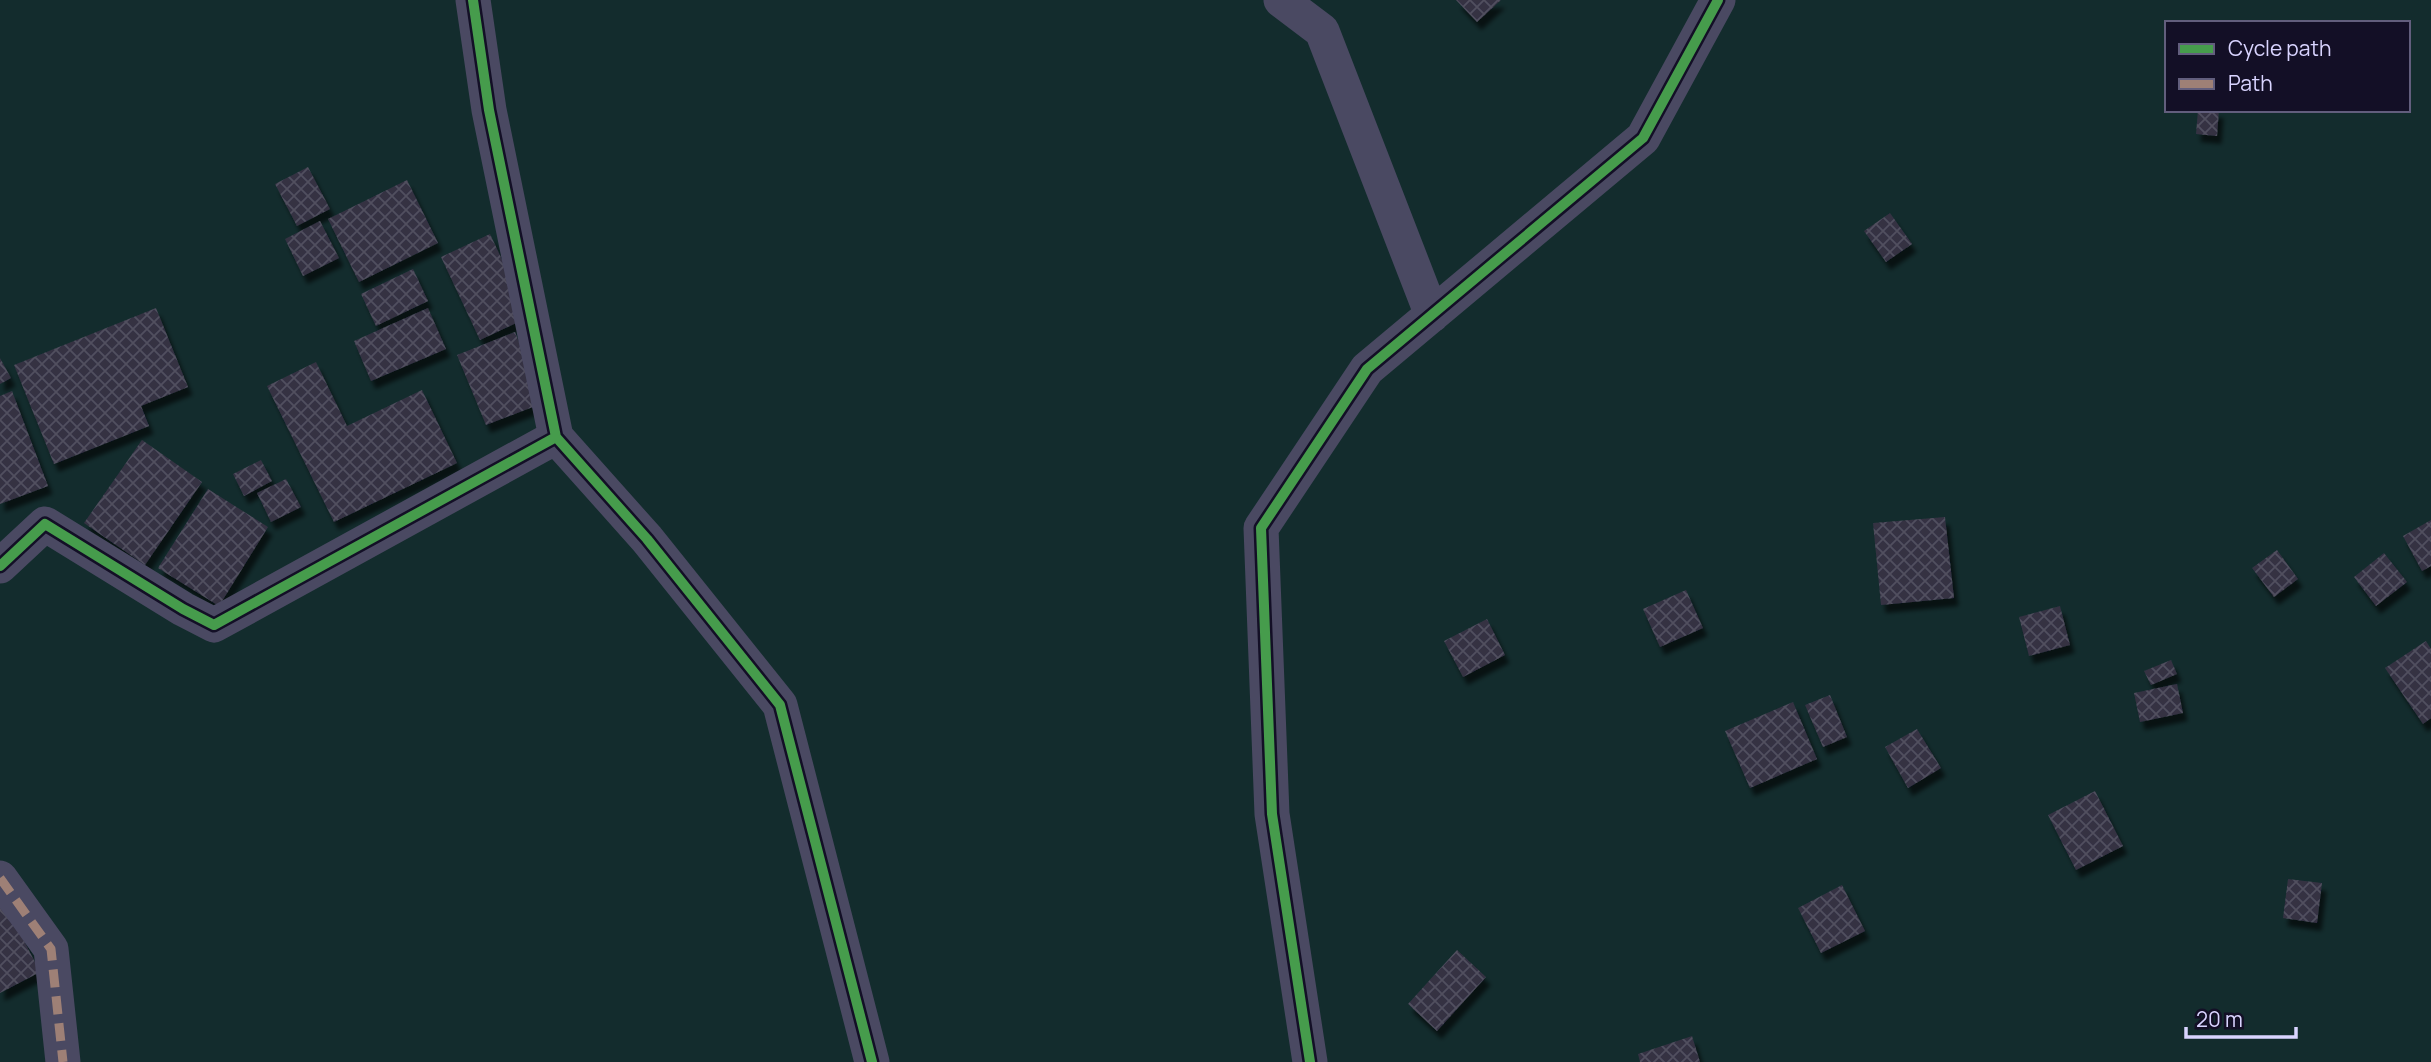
<svg xmlns="http://www.w3.org/2000/svg" width="2431" height="1062" font-family="Manrope,sans-serif">
<style>
.green{fill:#132c2d;fill-rule:evenodd}
.building{fill:url(#building-cross-hatch);filter:url(#shadow)}
.lines{fill:none;stroke-linecap:round;stroke-linejoin:round}
.street{stroke:#4a4962;stroke-width:35}
.quiet{stroke:#9e8076;stroke-width:9;stroke-dasharray:18 9;stroke-linecap:butt}
.cycleway-casing{stroke:#130f26;stroke-width:15}
.cycleway{stroke:#469c4c;stroke-width:10}
</style>
<defs>
<pattern id="building-cross-hatch" width="8" height="8" patternUnits="userSpaceOnUse" patternTransform="scale(1.75)"><rect width="8" height="8" fill="#343243"/><path d="M0 0l8 8M0 8l8-8" fill="none" stroke="#514f5f"/></pattern>
<filter id="shadow"><feDropShadow dx="4.5" dy="8" stdDeviation="2" flood-color="#0009"/></filter>
</defs>
<rect width="100%" height="100%" fill="#161421"/>
<!-- green -->
<path class="green" d="M0 0H2431V1062H0ZM2167 23H2408V110H2167Z"/>
<!-- building -->
<path class="building" d="M1456 0H1501L1477 22Z
M2198 110H2219L2217 136 2196 134Z
M308 167 330 209 297 226 275 184Z
M407 180 438 243 359 282 328 219Z
M1890 213 1912 244 1886 262 1864 231Z
M320 221 339 258 303 276 285 239Z
M490 234 529 317 480 340 441 257Z
M413 269 428 301 376 326 361 294Z
M156 308 188 387 141 406 149 426 54 464 14 365Z
M428 308 446 349 371 381 354 341Z
M515 332 543 403 486 425 457 355Z
M0 358 11 378 0 384Z
M316 362 347 426 422 390 457 463 334 522 267 386Z
M12 391 48 486 0 504V396Z
M142 440 202 482 145 565 84 523Z
M261 460 272 481 244 496 233 474Z
M286 479 301 507 271 522 257 493Z
M208 489 268 527 219 606 158 568Z
M1945 517 1954 598 1881 605 1873 523Z
M2431 520V566L2422 571 2403 536Z
M2277 550 2298 579 2274 597 2252 568Z
M2384 553 2407 582 2376 606 2354 577Z
M1686 590 1703 628 1660 647 1643 609Z
M2060 606 2070 645 2029 656 2019 617Z
M1487 619 1505 655 1463 677 1444 641Z
M2426 641 2431 649V718L2423 724 2385 668Z
M2171 660 2177 674 2151 685 2144 671Z
M2177 684 2183 713 2140 722 2134 693Z
M1830 695 1847 737 1823 747 1805 705Z
M1793 702 1817 759 1750 788 1725 731Z
M1917 729 1941 768 1908 788 1885 747Z
M2095 791 2123 846 2076 870 2048 815Z
M2288 879 2322 883 2317 923 2283 918Z
M1842 885 1865 931 1821 953 1798 908Z
M0 894 40 972 0 993Z
M1457 950 1486 977 1437 1031 1408 1004Z
M1692 1036 1700 1062H1640L1638 1054Z"/>
<g class="lines">
<!-- street -->
<path class="street" d="M473 0 489 110 556 437 647 539 780 705 872 1062
M1281 0 1322 31 1432 315
M0 566 45 524 183 609 214 625 556 437
M0 878 51 949 63 1062
M1310 1062 1272 814 1261 528 1367 369 1643 138 1718 0"/>
<!-- quiet -->
<path class="quiet" d="M0 878 51 949 63 1062"/>
<defs>
<path id="cycleway" d="M473 0 489 110 556 437 647 539 780 705 872 1062
M0 566 45 524 183 609 214 625 556 437
M1310 1062 1272 814 1261 528 1367 369 1643 138 1718 0"/>
</defs>
<!-- cycleway casing -->
<use href="#cycleway" class="cycleway-casing"/>
<!-- cycleway -->
<use href="#cycleway" class="cycleway"/>
</g>
<!-- legend -->
<rect x="2165" y="21" width="245" height="91" fill="#130f26" stroke="#625e7d" stroke-width="2"/>
<rect x="2179" y="44" width="35" height="10" fill="#469c4c" stroke="#625e7d" stroke-width="2"/>
<text x="2228" y="56" font-size="21" fill="#d9d4ff">Cycle path</text>
<rect x="2179" y="79" width="35" height="10" fill="#9e8076" stroke="#625e7d" stroke-width="2"/>
<text x="2228" y="91" font-size="21" fill="#d9d4ff">Path</text>
<!-- scale -->
<path d="M2186 1027v10h110v-10" fill="none" stroke="#d9d4ff" stroke-width="3.5"/>
<text x="2196" y="1027" font-size="21" fill="#d9d4ff" stroke="#130f26" stroke-width="5" paint-order="stroke">20 m</text>
</svg>
